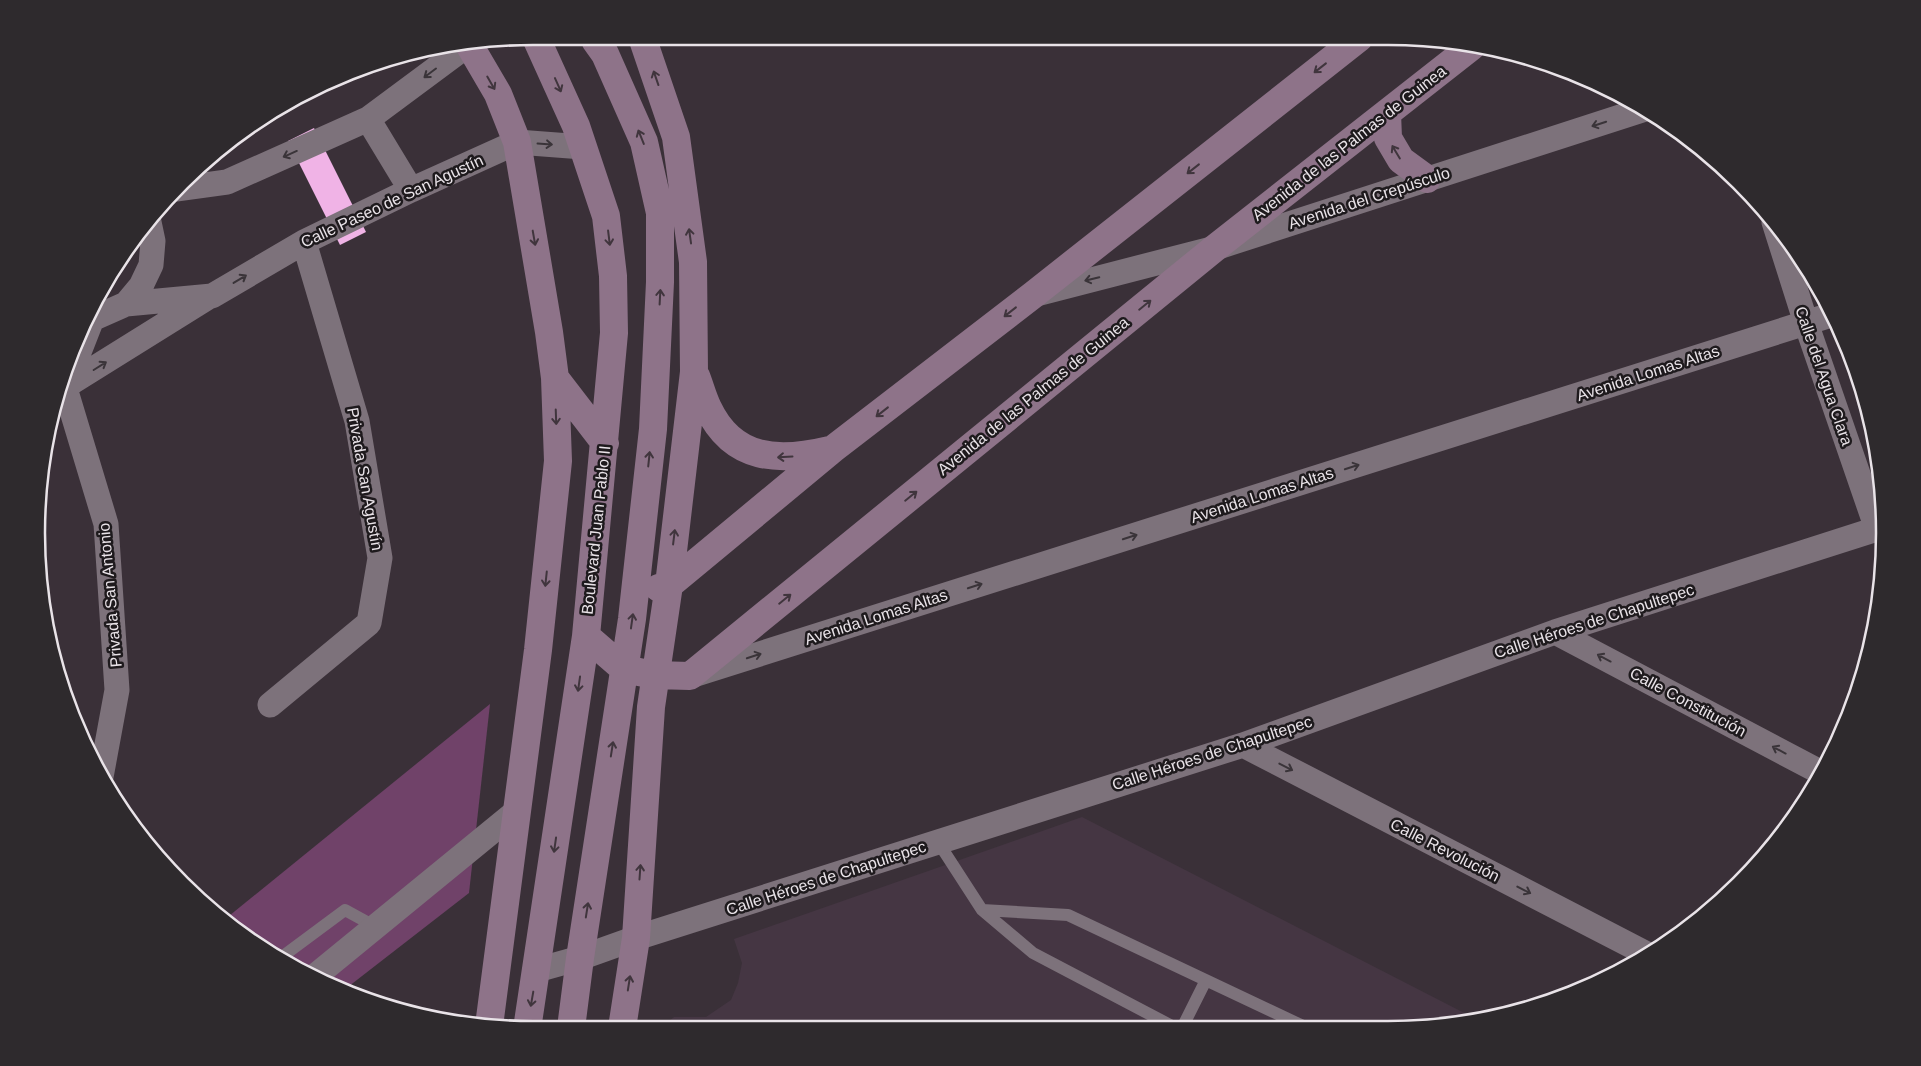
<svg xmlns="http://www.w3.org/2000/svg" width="1921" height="1066" font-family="Helvetica,sans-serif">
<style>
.built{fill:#453643}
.green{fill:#704269}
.building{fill:#f0b3e6}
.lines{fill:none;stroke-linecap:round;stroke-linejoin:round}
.lane{stroke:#7d727b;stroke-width:12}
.street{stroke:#7d727b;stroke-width:25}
.secondary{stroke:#8e7389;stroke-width:28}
.oneway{stroke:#40353d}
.oneway2{stroke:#3a3439}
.labels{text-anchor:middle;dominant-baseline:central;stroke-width:5;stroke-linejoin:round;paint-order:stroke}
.street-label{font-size:16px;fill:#e9e3e8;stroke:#1e1a1d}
.rim{fill:none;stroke:#e9e3e8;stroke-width:2.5}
</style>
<rect width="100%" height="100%" fill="#3a3038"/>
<!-- built -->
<path class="built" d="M1082 817 1478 1020 1453 1026 663 1028V1026L674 1017H706L731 1000 738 983 742 963 734 939Z"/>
<!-- green -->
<path class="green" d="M490 704 469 893 344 990 284 963 224 920Z"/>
<!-- building -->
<path class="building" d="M314 128 366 232 340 245 288 141Z"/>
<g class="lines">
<!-- lane -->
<path class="lane" d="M938 842 982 910 1033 953 1172 1026
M982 910 1068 915 1303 1026
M279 959 345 910 376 927
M1183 1026 1206 980"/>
<!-- street -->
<path class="street" d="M368 119 411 190
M176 189 227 182 368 119 469 44
M1774 222 1806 323 1877 529
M1033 295 1215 248 1645 109
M126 304 212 296 304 242 411 190 517 142 583 147
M85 319H92L126 304 141 286 151 265 153 241 149 222
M92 319 65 388 106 524 117 690 101 777
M61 389 207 298
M1555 632 1822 773
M693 675 1834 314
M270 705 369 623 380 558 357 421 304 242
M1243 745 1647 954
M537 970 580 958 636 938 1243 745 1555 632 1883 527
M314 977 517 811"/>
<!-- secondary -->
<path class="secondary" d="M467 41 498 94 517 142 549 332 555 378 558 461 538 650 489 1026
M1387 113 1388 138 1401 160 1427 179
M696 376C700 386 703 398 708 408 733 461 779 462 829 450
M555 378 605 443
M659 588 669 585 833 449 1033 295 1359 38
M586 636 624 669 654 675 690 676 1215 248 1471 47
M571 1028 580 958 632 619 653 429 660 282V213L644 142 605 54 595 40
M622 1028 636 938 651 707 669 585 694 372 693 262 676 137 643 40
M527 1029 586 636 614 333 613 276 606 216 576 126 537 40"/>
</g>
<!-- one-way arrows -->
<defs><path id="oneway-shaft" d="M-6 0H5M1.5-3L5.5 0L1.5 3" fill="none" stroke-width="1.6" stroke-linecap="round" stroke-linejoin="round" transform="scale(1.25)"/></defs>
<g class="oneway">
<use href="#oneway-shaft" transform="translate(1320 68) rotate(142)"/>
<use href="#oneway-shaft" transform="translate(656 78) rotate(-109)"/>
<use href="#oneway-shaft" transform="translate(491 83) rotate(60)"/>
<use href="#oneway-shaft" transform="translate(558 85) rotate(66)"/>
<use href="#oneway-shaft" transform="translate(641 137) rotate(-112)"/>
<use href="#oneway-shaft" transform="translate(1396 152) rotate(-121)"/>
<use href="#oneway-shaft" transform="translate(1193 169) rotate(142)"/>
<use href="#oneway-shaft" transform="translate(690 236) rotate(-98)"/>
<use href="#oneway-shaft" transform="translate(534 238) rotate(80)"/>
<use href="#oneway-shaft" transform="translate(609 238) rotate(83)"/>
<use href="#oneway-shaft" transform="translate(660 297) rotate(-87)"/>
<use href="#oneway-shaft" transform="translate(1145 305) rotate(-39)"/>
<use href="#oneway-shaft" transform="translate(1010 312) rotate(142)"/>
<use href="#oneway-shaft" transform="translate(882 412) rotate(142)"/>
<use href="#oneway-shaft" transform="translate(556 417) rotate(88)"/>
<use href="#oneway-shaft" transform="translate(785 457) rotate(177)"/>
<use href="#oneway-shaft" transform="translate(649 459) rotate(-84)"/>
<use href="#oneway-shaft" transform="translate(911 496) rotate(-39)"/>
<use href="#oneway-shaft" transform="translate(674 537) rotate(-83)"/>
<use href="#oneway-shaft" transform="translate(546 579) rotate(96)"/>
<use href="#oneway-shaft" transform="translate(785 599) rotate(-39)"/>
<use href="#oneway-shaft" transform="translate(632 621) rotate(-82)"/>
<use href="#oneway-shaft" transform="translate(579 684) rotate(98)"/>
<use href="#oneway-shaft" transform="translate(612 749) rotate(-81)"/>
<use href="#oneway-shaft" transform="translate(555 845) rotate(98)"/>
<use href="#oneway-shaft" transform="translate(640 872) rotate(-86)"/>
<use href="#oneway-shaft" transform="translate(587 910) rotate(-81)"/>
<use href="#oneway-shaft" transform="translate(629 983) rotate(-81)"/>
<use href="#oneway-shaft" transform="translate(532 999) rotate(100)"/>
</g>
<g class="oneway2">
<use href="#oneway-shaft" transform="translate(430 73) rotate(143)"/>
<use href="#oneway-shaft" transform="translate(1599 124) rotate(162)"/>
<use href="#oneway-shaft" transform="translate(545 144) rotate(4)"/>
<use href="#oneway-shaft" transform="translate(290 154) rotate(156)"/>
<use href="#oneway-shaft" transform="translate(240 279) rotate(-31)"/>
<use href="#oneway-shaft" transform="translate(1092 279) rotate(166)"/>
<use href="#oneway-shaft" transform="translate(100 366) rotate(-32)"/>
<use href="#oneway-shaft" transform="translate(1352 467) rotate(-18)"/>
<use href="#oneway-shaft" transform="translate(1130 537) rotate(-18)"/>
<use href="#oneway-shaft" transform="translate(975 586) rotate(-18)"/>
<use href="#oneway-shaft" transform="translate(754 656) rotate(-18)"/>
<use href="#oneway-shaft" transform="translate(1604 658) rotate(-152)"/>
<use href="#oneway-shaft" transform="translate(1779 750) rotate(-152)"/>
<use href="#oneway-shaft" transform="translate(1286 767) rotate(27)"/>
<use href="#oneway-shaft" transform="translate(1524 890) rotate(27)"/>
</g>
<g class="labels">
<!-- street labels -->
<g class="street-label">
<text transform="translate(1349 143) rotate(-38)">Avenida de las Palmas de Guinea</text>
<text transform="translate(1369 198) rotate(-18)">Avenida del Crepúsculo</text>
<text transform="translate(392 201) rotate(-25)">Calle Paseo de San Agustín</text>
<text transform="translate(1648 373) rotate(-18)">Avenida Lomas Altas</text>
<text transform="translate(1824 376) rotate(71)">Calle del Agua Clara</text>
<text transform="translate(1033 396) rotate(-39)">Avenida de las Palmas de Guinea</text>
<text transform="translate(365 479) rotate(80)">Privada San Agustín</text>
<text transform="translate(1262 495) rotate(-18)">Avenida Lomas Altas</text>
<text transform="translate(596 530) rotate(-84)">Boulevard Juan Pablo II</text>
<text transform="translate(110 595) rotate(-95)">Privada San Antonio</text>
<text transform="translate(876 617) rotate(-18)">Avenida Lomas Altas</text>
<text transform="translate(1594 621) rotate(-18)">Calle Héroes de Chapultepec</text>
<text transform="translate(1688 702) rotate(28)">Calle Constitución</text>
<text transform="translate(1212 753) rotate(-18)">Calle Héroes de Chapultepec</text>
<text transform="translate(1445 850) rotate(27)">Calle Revolución</text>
<text transform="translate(826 878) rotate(-18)">Calle Héroes de Chapultepec</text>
</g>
</g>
<!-- crop -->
<path d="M0 0H1921V1066H0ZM533 45H1388A488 488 0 0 1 1876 533V533A488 488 0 0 1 1388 1021H533A488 488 0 0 1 45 533V533A488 488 0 0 1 533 45Z" fill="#2e2a2d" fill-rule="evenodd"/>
<path class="rim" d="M533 45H1388A488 488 0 0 1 1876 533V533A488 488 0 0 1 1388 1021H533A488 488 0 0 1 45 533V533A488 488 0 0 1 533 45Z"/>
</svg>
